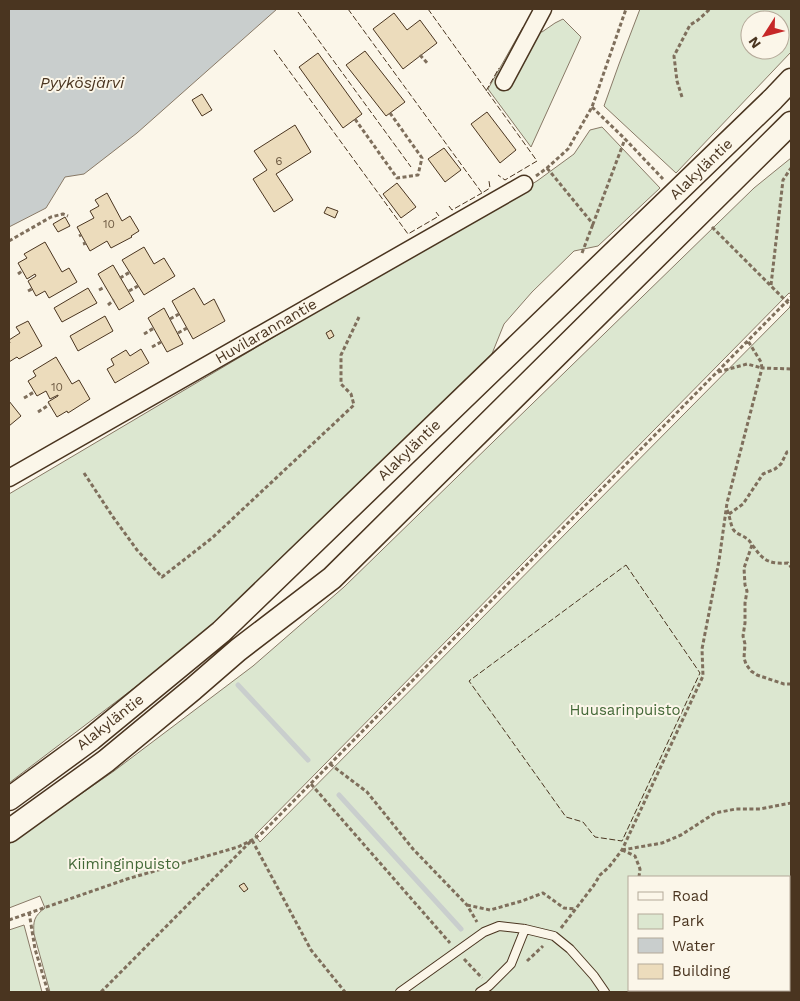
<svg xmlns="http://www.w3.org/2000/svg" width="800" height="1001" font-family="'Work Sans',sans-serif">
<style>
.green{fill:#dce7d0;stroke:#887966;fill-rule:evenodd}
.water{fill:#c9cecd;stroke:#887966}
.lines{fill:none;stroke-linecap:round;stroke-linejoin:round}
.stream{stroke:#c9cecd;stroke-width:5}
.building{fill:#ecdcbc;stroke:#4a3520}
.lane-casing{stroke:#4a3520;stroke-width:10}
.street-casing{stroke:#4a3520;stroke-width:19}
.secondary-casing{stroke:#4a3520;stroke-width:25}
.path{stroke:#7f6f5c;stroke-width:3;stroke-dasharray:4 2.5;stroke-linecap:butt}
.lane{stroke:#fbf6e9;stroke-width:8}
.street{stroke:#fbf6e9;stroke-width:16}
.secondary{stroke:#fbf6e9;stroke-width:22}
.fence{stroke:#4a3520;stroke-width:1;stroke-dasharray:6 2.5;stroke-linecap:butt}
.labels{text-anchor:middle;dominant-baseline:central;stroke-width:4;stroke-linejoin:round;paint-order:stroke}
.number-label{font-size:12px;fill:#725f47}
.street-label{font-size:15px;fill:#4a3520;stroke:#fbf6e9}
.park-label{font-size:15px;fill:#436837;stroke:#fbf6e9}
.water-label{font-size:16px;font-style:italic;fill:#4a3520;stroke:#fbf6e9}
</style>
<rect width="100%" height="100%" fill="#fbf6e9"/>
<!-- green -->
<path class="green" d="M640 9H791V52L676 173 604 106 619 64ZM750 20H780V50H750Z
M563 19 581 37 531 147 488 89 523 27 542 32 555 23Z
M602 127 660 188 598 246 574 251 532 292 504 324 485 371 258 585 171 660 9 783V494L537 181 574 154 590 130Z
M791 158V294L789 293 255 835 260 842 791 306V992H50L34 934C33 921 34 916 45 908L40 896 9 908V844L114 771 253 666 344 587 754 188ZM629 877H789V990H629Z
M24 925 42 992H9V930Z"/>
<!-- water -->
<path class="water" d="M9 9H277L137 133 84 174 65 177 46 208 9 227Z"/>
<g class="lines">
<!-- stream -->
<path class="stream" d="M238 685 308 760
M339 795 461 929"/>
</g>
<!-- building -->
<path class="building" d="M394 13 407 30 420 20 437 43 403 69 373 29Z
M365 51 405 102 386 116 346 65Z
M318 53 362 114 343 128 299 67Z
M202 94 212 110 202 116 192 100Z
M487 112 516 150 500 163 471 124Z
M295 125 311 152 276 174 293 200 274 212 253 179 267 170 254 151Z
M444 148 461 170 445 182 428 159Z
M397 183 416 207 401 218 383 194Z
M107 193 122 221 130 216 139 231 131 236 132 237 111 248 107 241 90 251 77 227 94 218 90 211 99 206 95 200Z
M327 207 338 211 335 218 324 213Z
M65 217 70 226 58 232 53 224Z
M45 242 62 272 69 268 77 282 49 298 45 291 36 296 28 281 36 276 35 274 27 279 18 263 27 258 24 254Z
M144 247 154 264 164 258 175 276 144 295 122 260Z
M113 265 134 301 119 310 98 274Z
M88 288 97 303 62 322 54 308Z
M194 288 204 305 214 299 225 321 193 339 172 301Z
M164 308 183 344 167 352 148 318Z
M105 316 113 331 78 351 70 336Z
M28 321 42 346 19 359 17 357 9 362V344L10 343 9 340 20 333 16 327Z
M331 330 334 336 329 339 326 333Z
M141 349 149 363 115 383 107 369 114 365 111 359 126 350 130 356Z
M56 357 72 384 79 380 90 399 68 413 67 411 57 417 48 402 58 396V395L50 399 46 391 37 396 28 381 36 376 33 371Z
M9 401 21 416 9 426Z
M244 883 248 889 244 892 239 886Z"/>
<g class="lines">
<defs>
<path id="lane" d="M400 992 484 932 499 926 525 929 554 936 570 949 594 976 605 992
M480 992 489 986 511 964 525 929"/>
<path id="street" d="M504 82 543 9
M9 478 524 184"/>
<path id="secondary" d="M9 799 91 739 221 632 773 99 791 80
M9 831 106 761 193 689 238 650 332 578 791 123"/>
</defs>
<!-- lane casing -->
<use href="#lane" class="lane-casing"/>
<!-- street casing -->
<use href="#street" class="street-casing"/>
<!-- secondary casing -->
<use href="#secondary" class="secondary-casing"/>
<!-- path -->
<path class="path" d="M420 55 428 64
M682 97 677 81 674 56 690 25 698 20 710 9
M592 107 625 139 663 179
M355 119 397 178 418 175 422 158 390 113
M547 168 593 224 625 139
M536 176 547 168 568 149 592 107 626 9
M712 227 791 306
M79 236 81 235
M9 241 51 217 63 214 68 216
M83 244 86 243
M582 253 593 224
M18 274 22 271
M120 278 130 272
M771 285 783 180 791 168
M99 290 105 287
M28 291 32 289
M129 291 138 286
M108 305 114 300
M170 319 179 314
M178 333 187 328
M144 334 154 328
M152 347 161 342
M718 372 747 364 762 368 761 362 748 341
M24 398 34 392
M38 412 50 404
M84 473 113 517 137 550 162 577 212 538 354 405 351 394 341 384V355L359 317
M727 510C730 516 730 523 733 529 736 534 742 535 746 538 750 540 751 544 754 547 764 562 771 564 788 563L791 567
M729 514 743 504 763 474 775 469 781 464 787 452 791 451
M752 545 744 568 745 585 747 591 745 603V623L743 636 745 644 744 658 746 664 751 671 757 675 784 684H791
M330 764 367 792 413 849 467 905 477 922
M311 784 450 943
M622 850 662 843 681 835 715 813 736 809H760L791 803
M622 850 635 856 640 869 639 877
M467 905 490 910 522 901 543 893 564 908 575 909
M29 912 35 949 48 992
M9 920 127 879 238 847 252 840 262 833 791 297
M561 928 594 885 600 875 609 867 622 850 703 676 702 649 719 561 727 503 762 368 791 369
M464 959 482 978
M527 961 543 946
M696 990 699 992
M101 992 252 840 311 950 345 992
M785 992 788 990"/>
<!-- lane -->
<use href="#lane" class="lane"/>
<!-- street -->
<use href="#street" class="street"/>
<!-- secondary -->
<use href="#secondary" class="secondary"/>
<!-- fence -->
<path class="fence" d="M348 9 482 193 490 188 489 181
M428 9 537 161 505 180 498 175
M298 12 411 167
M274 50 408 234 439 216 436 212
M486 91 499 68
M449 206 452 210 482 193
M626 565 700 673 622 841 595 837 583 822 566 817 469 681Z"/>
</g>
<g class="labels">
<!-- number labels -->
<g class="number-label">
<text x="279" y="161">6</text>
<text x="109" y="224">10</text>
<text x="57" y="387">10</text>
</g>
<!-- street labels -->
<g class="street-label">
<text transform="translate(701 169) rotate(-44)">Alakyläntie</text>
<text transform="translate(266 331) rotate(-30)">Huvilarannantie</text>
<text transform="translate(409 450) rotate(-44)">Alakyläntie</text>
<text transform="translate(110 722) rotate(-38)">Alakyläntie</text>
</g>
<!-- park labels -->
<g class="park-label">
<text x="625" y="710">Huusarinpuisto</text>
<text x="124" y="864">Kiiminginpuisto</text>
</g>
<!-- water labels -->
<g class="water-label">
<text x="82" y="82">Pyykösjärvi</text>
</g>
</g>
<!-- border -->
<rect width="800" height="1001" fill="none" stroke="#4a3520" stroke-width="20"/>
<!-- legend -->
<rect x="628" y="876" width="162" height="115" fill="#fbf6e9" stroke="#b4a999"/>
<rect x="638" y="892" width="25" height="8" fill="#fbf6e9" stroke="#b4a999"/>
<text x="672" y="901" font-size="15" fill="#4a3520">Road</text>
<rect x="638" y="914" width="25" height="15" fill="#dce7d0" stroke="#b4a999"/>
<text x="672" y="926" font-size="15" fill="#4a3520">Park</text>
<rect x="638" y="938" width="25" height="15" fill="#c9cecd" stroke="#b4a999"/>
<text x="672" y="951" font-size="15" fill="#4a3520">Water</text>
<rect x="638" y="964" width="25" height="15" fill="#ecdcbc" stroke="#b4a999"/>
<text x="672" y="976" font-size="15" fill="#4a3520">Building</text>
<!-- north arrow -->
<g transform="translate(765 35) rotate(234)"><circle r="24" fill="#fbf6e9" stroke="#b4a999"/>
<path d="M0-4L9 19L0 12L-9 19Z" fill="#c62828"/>
<text y="-8" font-size="14" font-weight="bold" text-anchor="middle" fill="#4a3520">N</text>
</g>
</svg>
